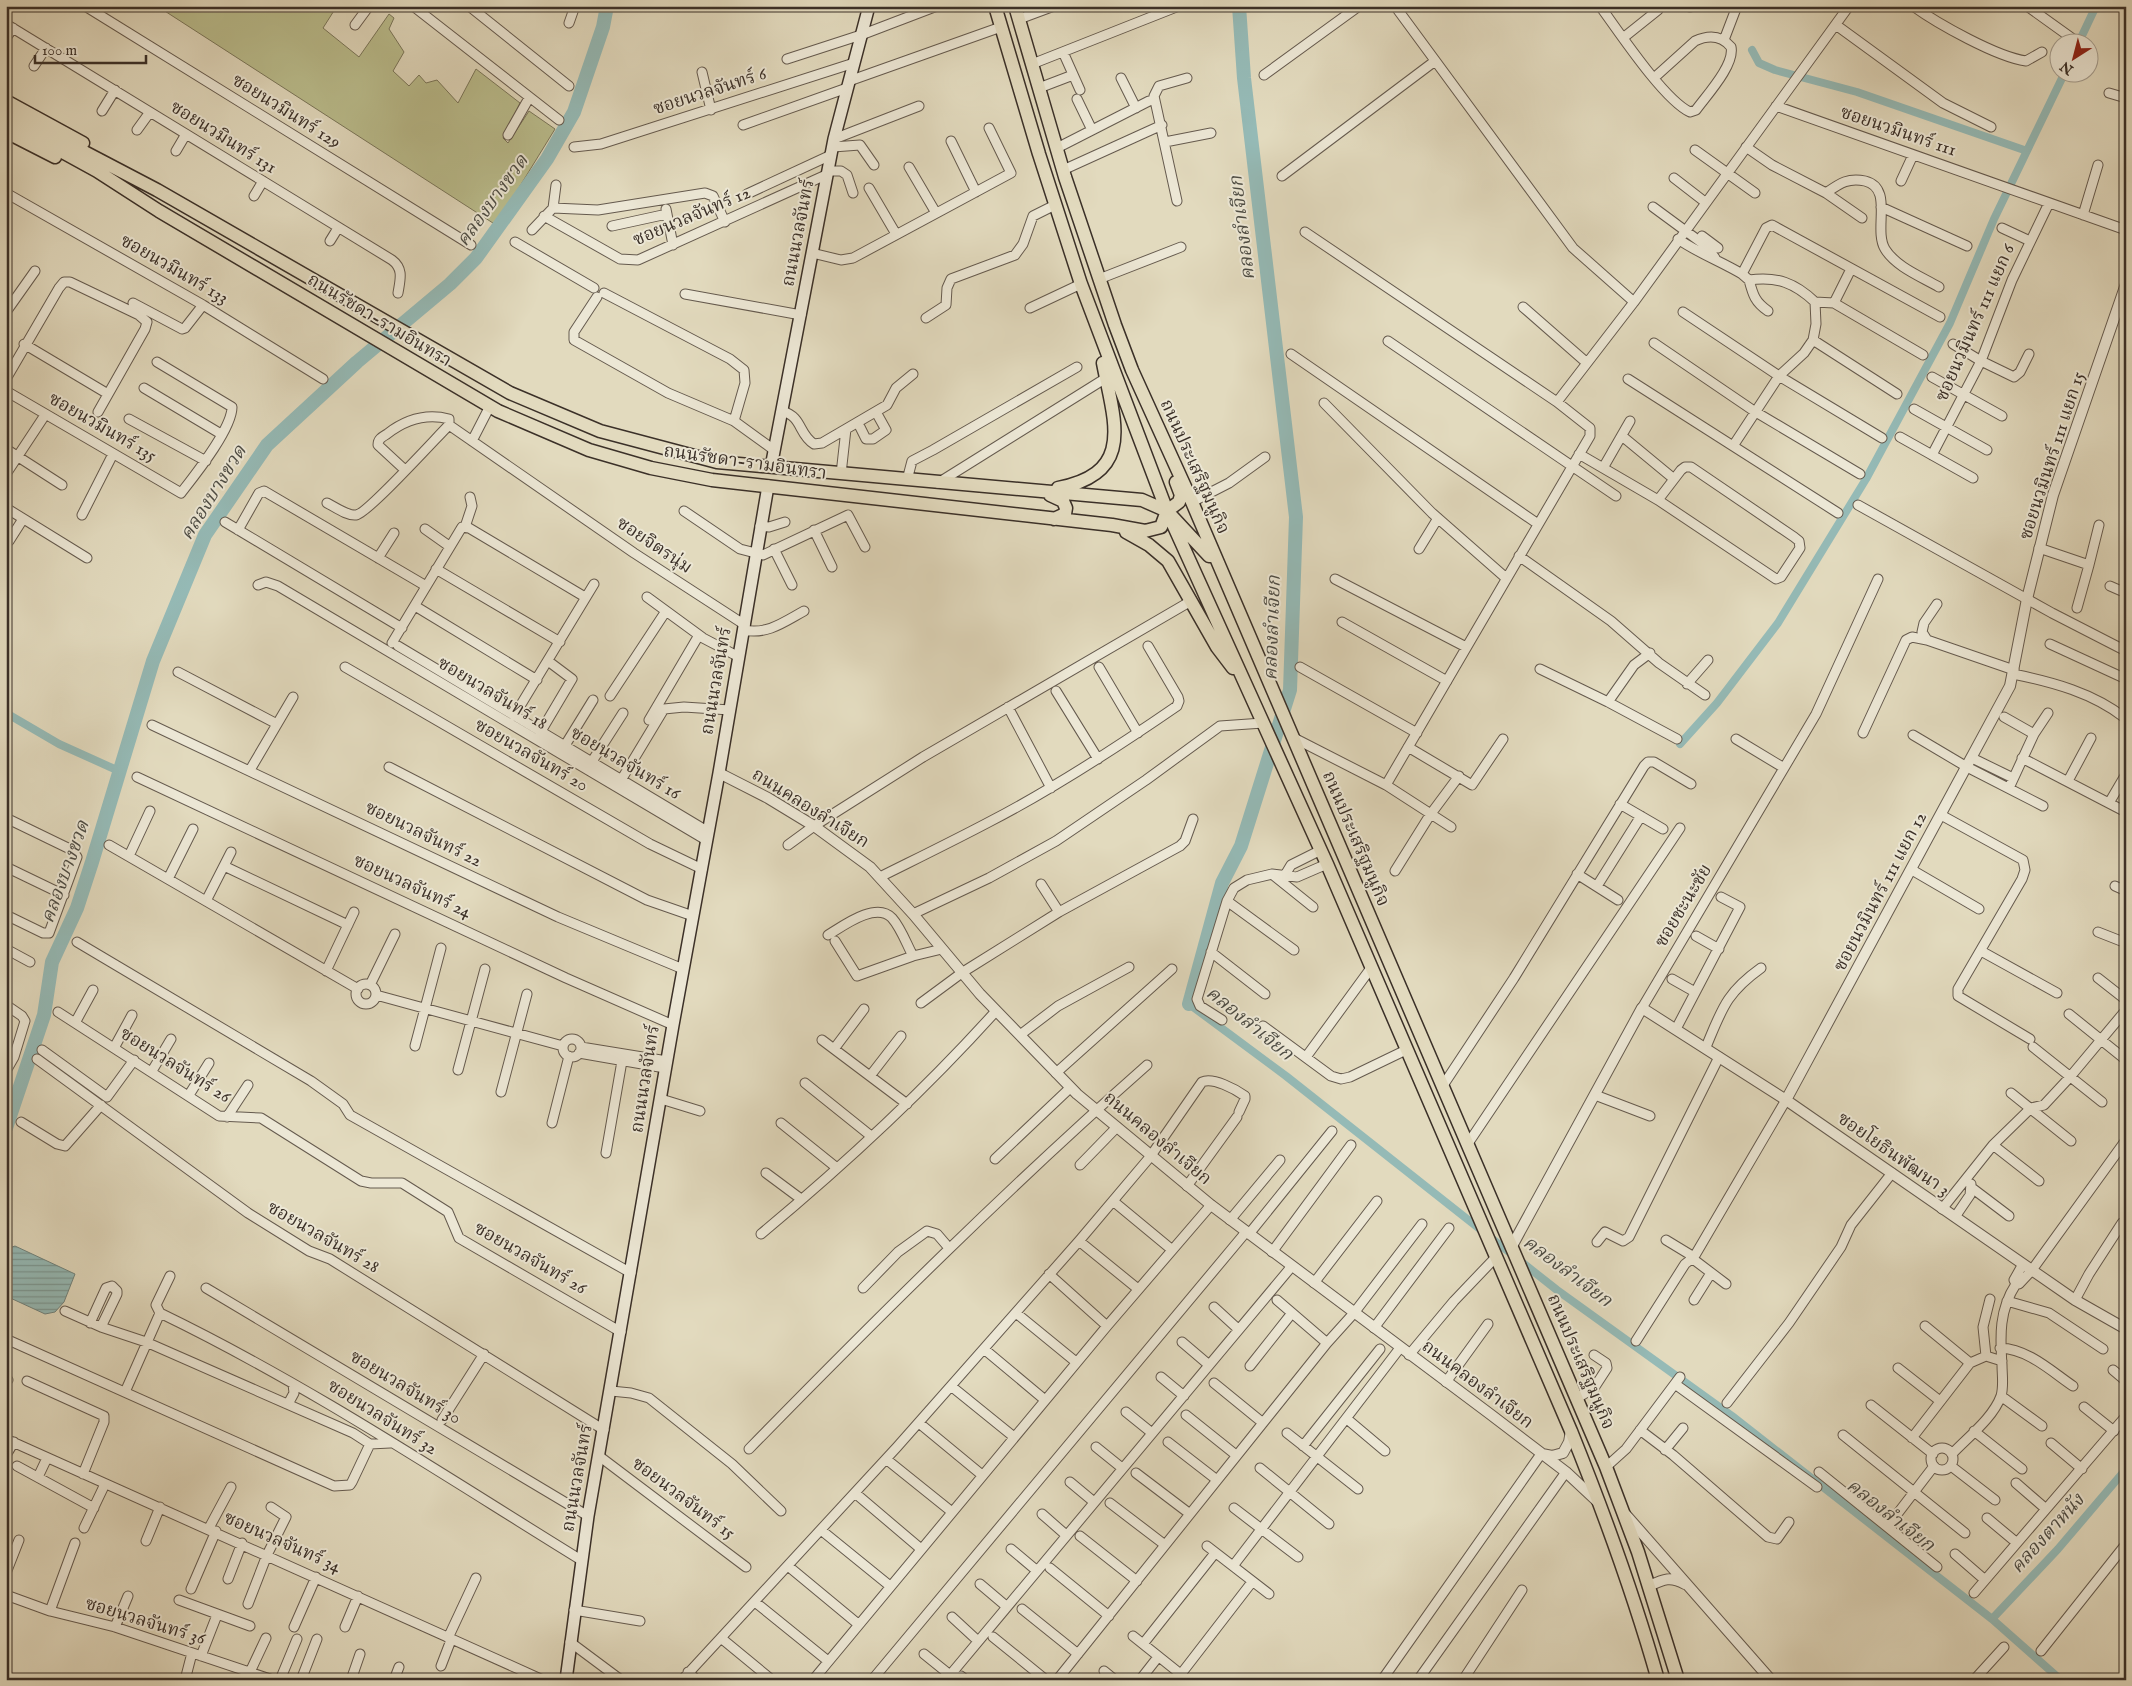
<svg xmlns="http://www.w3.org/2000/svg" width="2132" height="1686" font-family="'IM FELL English','Noto Serif Thai',serif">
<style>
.grass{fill:#babd8d;stroke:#7a765a}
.water{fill:url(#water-rules);stroke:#71837d}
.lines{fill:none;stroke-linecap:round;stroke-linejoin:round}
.canal{stroke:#95bab6;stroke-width:8}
.river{stroke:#95bab6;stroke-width:14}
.minor-casing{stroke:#655a4e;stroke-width:11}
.tertiary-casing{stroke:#655a4e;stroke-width:12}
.secondary-casing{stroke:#3b3028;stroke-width:14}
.primary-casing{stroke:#3b3028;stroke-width:15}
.minor{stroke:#ece7d5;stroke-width:9}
.tertiary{stroke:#ece7d5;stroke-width:10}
.secondary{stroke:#ece7d5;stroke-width:11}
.primary{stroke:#e2dabe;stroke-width:12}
.labels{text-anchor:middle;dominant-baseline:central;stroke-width:4;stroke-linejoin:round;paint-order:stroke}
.street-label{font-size:18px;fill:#3b3028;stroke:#ece7d5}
.water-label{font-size:19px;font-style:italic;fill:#4d4c44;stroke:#ece7d5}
</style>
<defs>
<pattern id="water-rules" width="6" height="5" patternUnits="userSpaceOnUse" patternTransform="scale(1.25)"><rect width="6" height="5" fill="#95bab6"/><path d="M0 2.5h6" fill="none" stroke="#7b9894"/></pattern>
</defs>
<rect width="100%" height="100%" fill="#e2dabe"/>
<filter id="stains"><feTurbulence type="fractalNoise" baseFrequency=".004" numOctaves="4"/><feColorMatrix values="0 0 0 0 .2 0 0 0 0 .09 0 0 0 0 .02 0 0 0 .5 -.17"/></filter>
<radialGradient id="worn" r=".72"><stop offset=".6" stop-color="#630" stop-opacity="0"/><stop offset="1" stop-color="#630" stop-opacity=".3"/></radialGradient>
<!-- grass -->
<path class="grass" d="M157 6H337L323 28 359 57 389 14 394 18 389 29 404 52 393 71 409 86 419 75 426 83 437 80 458 103 476 69 520 103 503 138 508 143 529 111 555 129 496 225Z"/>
<!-- water -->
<path class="water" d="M15 1246 75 1274 64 1302 55 1312 45 1314 6 1296V1249Z"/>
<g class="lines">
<!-- canal -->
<path class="canal" d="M2079 42 2096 6
M1752 50 1759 63 1775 70 1857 92 2027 151
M6 713 59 744 119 771
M1680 744 1717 703 1778 623 1866 479 1950 323 1994 219 2065 72
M1189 1004 1286 1076 1557 1290 1732 1416 1992 1619 2061 1680
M6 1098 14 1102
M1992 1619 2058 1549 2126 1469"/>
<!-- river -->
<path class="river" d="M1189 1004 1222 883 1241 846 1290 690 1296 517 1244 78 1239 6
M6 1128 44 1015 52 962 77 908 92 862 153 661 205 535 267 445 357 362 450 284 476 258 547 159 574 112 603 27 607 6"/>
<defs>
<path id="minor" d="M85 6 471 245
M413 6 559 120
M469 6 569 86
M1395 6 1573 248 1634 302
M1600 6C1619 32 1664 100 1690 112L1696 110C1706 96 1735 65 1731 47 1721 35 1708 35 1695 41L1654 78
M1689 6 1690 7
M1913 6C1938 24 1997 57 2026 61L2042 52
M2027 6 2073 39
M1019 19 1054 6
M569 23 575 6
M6 24 392 260C404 269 400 280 398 293
M355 25 369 6
M1836 25 1943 103 1991 127
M6 38 13 28
M1623 38 1658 10
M1724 40 1737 6
M1063 52 1080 90
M787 59 861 35 937 6
M1032 64 1179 6
M34 66 46 48
M702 72 711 110
M1264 75 1359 6
M1121 78 1136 108
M849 81 1001 27
M1039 88 1073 75
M2109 93 2126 98
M1077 99 1092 130
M1776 106 2126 230
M102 111 115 90
M743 125 847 88
M137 130 150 112
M508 135 529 98
M834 139 919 106
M951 141 976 192
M1165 142 1211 133
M574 147 601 144 854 63
M833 147 860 145 874 165
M1746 147 1772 165 1826 193 1862 218
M1057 148 1149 101
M1695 150 1755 193
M176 151 186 134
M909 167 936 213
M1063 170 1162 125
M828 171H841L847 175 853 193
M1282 176 1435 61
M1674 178 1705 202
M1901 181 1913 155
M869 188 896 234
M6 193 203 305 323 379
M1826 193C1839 184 1848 177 1865 181 1894 188 1873 229 1885 249 1896 267 1922 277 1939 287
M747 194 831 155
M254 196 263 181
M1177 201 1154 96 1159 86 1187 78
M1653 207 1706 246 1715 258
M1881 207 1967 246
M553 208 556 185
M666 209 673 245
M2083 215 2098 165
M544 216 620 259 638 260 828 174
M612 226 667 214
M2002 228 2030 241
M532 230 553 208 598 210 705 193 713 196 725 222
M1305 232 1557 402 1590 428V436L1386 785
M1702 236 1718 248
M1678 239C1698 253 1720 261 1742 274
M330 241 338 228
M515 242 594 288
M812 253 841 260 853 258 1011 173 989 128
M1099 279 1181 247
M604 293 730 359 744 370 745 383 734 421
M685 294 801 315
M597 297 574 332V340L668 393 734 421 774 450
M1815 302 1834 303 1851 269
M133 303 182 329 185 328 203 305
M1834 303 1923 355
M1523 307 1587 363
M1030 308 1081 284
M1768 311C1755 302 1753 295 1749 280L1742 274 1766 228 1772 225 1940 317
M6 312 35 271
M1683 312 1779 376 1882 438
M926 318 946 305 947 288 951 279 1015 255 1023 244 1033 216 1055 205
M1813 340 1897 394
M1388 341 1616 496
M1654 343 1754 411 1860 474
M24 344 108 394
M1953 344 1981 361 2014 377 2020 372 2029 354
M1291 354 1538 524
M1932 377 2002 416
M6 379 59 288 64 282H70L139 315 147 322 145 329 98 412
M1628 379 1838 513
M144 388 221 434
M6 391 181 493C195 475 232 429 232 407L157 362
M1557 402 1634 302 1849 6
M1324 403 1432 513 1506 578
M1914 409 1987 450
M782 411C803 417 798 434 814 444L822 443 846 429 841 474
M129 419 206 461
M858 423 866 439H873L886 430 876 412
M449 425 634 553 745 625
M846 429 887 405 896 388 913 374
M1622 436 1674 479
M1900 437 1973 478
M472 441 490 406
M1733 446 1779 376 1804 353 1813 340 1816 324 1815 302C1795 283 1777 276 1749 280
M6 449 62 485
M1579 454 1658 500 1776 579 1781 577 1800 548 1799 541 1794 537 1691 467H1685L1681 470 1658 500
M1932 455 1981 361 2012 280 2049 203
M1603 468 1630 421
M6 474 45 415
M907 480 912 461 933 450 1077 367
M938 483 1106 378
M1192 502 1229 483 1265 457
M327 503C335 507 347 516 356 515 367 514 436 438 449 425V419C426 413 405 420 387 434 382 437 378 439 378 445L405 470
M1858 505 2052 613 2126 651
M6 508 87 558
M684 511 740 549 763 555 848 515 865 547
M82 515 113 454
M225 522 402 628
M760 526 769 527 785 522
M465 527 472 506 470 497
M425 529 449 546
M238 530 259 493 264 491 426 586
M814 530 832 567
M9 541 23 519
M2039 548 2089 565 2077 608
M774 549 792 585
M1419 549 1438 518
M1519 556 1611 621 1659 663 1705 695
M378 558 394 533
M2089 565 2099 525
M436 569 560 642
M1335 579 1466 647
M258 585 266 582 278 586 706 840
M2110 586 2126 593
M647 597 703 638 739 657
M1937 604 1924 623 1922 632 1927 640 2014 670
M415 606 537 680
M1342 622 1447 681
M744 630C767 635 784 622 804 611
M392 643 462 527 469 528 585 597
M2050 644 2126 679
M398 646 707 831
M345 667 650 844 702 869
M1099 667 1138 733
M1300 667 1417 733
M1540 669 1608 702 1677 739
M178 672 277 724
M2013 674C2053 682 2093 693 2125 718
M1687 684 1708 660
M1056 691 1098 759
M610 696 666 611
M1608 702 1634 665 1650 653
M1008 707 1051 788
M514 716 594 584
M2004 717 2034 734
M649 720 699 635
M152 725 558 917 683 969
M540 733 572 679 548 661
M1863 733 1906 640 1912 637 1927 640
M1913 735 1967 767 2043 806
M1292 737 1386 785 1451 827
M1736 739 1784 768
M564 747 593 700
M1408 747 1472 785 1503 739
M1972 758 2013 778
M2022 758 2126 812
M591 763 623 713
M389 767 647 900 693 916
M250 770 293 697
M137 777 566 978 673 1025
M623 777 664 709 684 707 730 710
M2068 781 2091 738
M2009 788 2034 734 2048 713
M2109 803 2126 774
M1620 804 1663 829
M1941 815 2023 860 2025 870 2022 879 1958 989V996L2030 1039
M6 818 72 850 77 857 49 933H43L6 915
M109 845 358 989
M788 845 814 826 923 757 1191 601
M129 856 150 811
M224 866 348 925
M6 867 64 895
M1912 870 1979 909
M1395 871 1430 815 1459 776
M1272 874 1313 907
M1577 874 1618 900
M1285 875 1291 865 1321 850
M880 877C916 859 953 841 989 822 1055 788 1116 748 1177 706L1179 701 1178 697 1148 646
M168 879 193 829
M1041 884 1059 912
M1597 886 1641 816
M2115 886 2126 891
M206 901 231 852
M1227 901 1294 950
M913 914 989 878 1056 841 1146 780 1220 726 1263 723
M2098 932 2126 943
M828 935C843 926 876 901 892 918 901 928 907 945 913 956L942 949
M1696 936 1719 949
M835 941 857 976 913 956
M77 942 311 1081 343 1104 350 1115 631 1273
M6 949 30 962
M1981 951 2057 993
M1211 952 1265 994
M326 971 354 912
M2098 978 2126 1000
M1672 979 1695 992
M356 994a10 10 0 1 1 20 0a10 10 0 1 1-20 0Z
M370 985 395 934
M93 990 75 1023 219 1116 261 1118 361 1181 371 1183H402L448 1212 459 1238 621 1332
M376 995 563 1046
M921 1003 963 972 1059 912 1180 846 1185 841 1193 819
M6 1005 22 1016 25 1021 14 1057 6 1071
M1642 1008 1816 714 1878 579
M58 1012 75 1023
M2069 1014 2126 1060
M1222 1020 1200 1006 1197 999 1227 901 1234 888 1247 880 1272 874 1297 877 1327 864
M1263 1026 1331 1076 1341 1079 1350 1077 1406 1050
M1676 1029 1740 907 1721 897
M1020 1035 1058 1006 1129 967
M563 1048a9 9 0 1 1 18 0a9 9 0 1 1-18 0Z
M822 1040 907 1104
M415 1046 441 948
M581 1047 667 1061
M1706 1047C1722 1009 1726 993 1761 968
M2033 1047 2102 1102
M114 1048 132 1015
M834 1049 864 1009
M42 1050 107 1097 134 1060
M579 1053 665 1068
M1306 1057 1371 968
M37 1059 248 1213 309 1251 330 1259 604 1430
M458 1070 485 969
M152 1071 171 1039
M1056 1073 1172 969
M870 1076 901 1036
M805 1083 871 1136
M1442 1087 1514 978 1644 766 1648 762H1654L1691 784
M501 1092 527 994
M2011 1093 2071 1141
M189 1095 209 1063
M1595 1095 1650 1116
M661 1099 700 1111
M227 1117 248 1085
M21 1122 57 1144 65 1146 101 1105
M552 1123 569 1056
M781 1123 837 1168
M1467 1145 1680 828
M606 1153 622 1061
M995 1159 1070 1088
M1080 1165 1117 1127
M766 1173 801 1199
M2039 1181 1993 1145 2031 1108 2044 1105 2070 1077 2126 1010
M1187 1186 1237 1117
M1972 1188 2009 1216
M1113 1201 1171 1249
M1942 1209 1993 1145
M1955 1217 1970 1195 1971 1184
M1230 1220 1280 1160
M761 1234C844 1165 924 1091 996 1011
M1249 1234 1332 1131
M1666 1240 1694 1257
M1079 1241 1138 1289
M1597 1242 1605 1232 1623 1241 1629 1237 1719 1057
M1272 1252 1351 1145
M1693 1259 1726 1284
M1049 1274 1107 1326
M1314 1283 1377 1201
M2016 1284H2019L2032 1270 2126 1140
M206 1288 588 1516
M863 1288 898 1252 927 1231 937 1234 949 1248
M1277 1300 1327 1343
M1694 1300 1711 1273
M2075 1300 2089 1274 2122 1223
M2007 1301 2049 1313 2103 1349
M1214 1307 1238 1329
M65 1311 101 1327 146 1342 353 1433 370 1444
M160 1313C307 1384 443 1475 581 1560
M1016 1313 1076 1362
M90 1323 106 1288 112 1286 117 1291V1294L101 1327
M1925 1326 1970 1363
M1374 1328 1449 1228
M6 1339 334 1486 350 1485 352 1482 370 1444 390 1443
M1636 1341 1685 1264 1694 1257 1786 1100
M1182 1342 1209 1365
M2000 1348C2028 1349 2051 1371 2073 1386
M984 1349 1045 1400
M1409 1355 1454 1301 1495 1258
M1986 1356 1983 1327 1990 1299
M1250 1366 1292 1313
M1898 1368 1940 1401
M2113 1370 2126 1381
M1161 1377 1184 1396
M27 1381 104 1416V1422L83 1474
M6 1382 8 1380
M1446 1382 1488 1324
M1214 1383 1263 1423
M1675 1384 1817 1487
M951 1386 1014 1437
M611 1391 631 1393 649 1398 732 1464 781 1511
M125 1392 160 1313 156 1305 170 1276
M2001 1396 2042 1426
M1577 1398 1594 1388 1607 1368 1606 1363 1594 1355
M1727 1403 1789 1323 1841 1247 1851 1225 1892 1173
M288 1404 294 1393 293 1384
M1871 1405 1933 1454
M2084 1407 2114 1431
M1126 1412 1152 1433
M1186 1415 1236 1455
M1347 1419 1385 1451
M442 1420 484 1354
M919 1423 982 1475
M1640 1430 1673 1455 1768 1537 1777 1539 1789 1522
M1974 1431 2022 1469
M1287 1433 1358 1489
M1843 1435 1965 1533
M1912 1438 1970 1363 1986 1356 2002 1361
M6 1439 543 1680
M1168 1442 1217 1480
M2051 1443 2082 1469
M1303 1446 1380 1349
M1096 1447 1122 1468
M1931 1459a11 11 0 1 1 22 0a11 11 0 1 1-22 0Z
M749 1449C878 1317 1009 1187 1147 1065
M1665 1450 1683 1428
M1952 1454C1968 1437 1993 1418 2001 1396 2004 1386 2002 1375 2002 1365 2000 1336 1999 1310 2016 1284L2014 1280 2023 1264
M6 1455 14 1442
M599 1456 746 1567
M886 1459 952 1512
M17 1466 94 1508
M1951 1466 1995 1500
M1606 1467 1626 1449 1680 1377
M1260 1468 1329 1524
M1819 1472 1937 1567
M1136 1473 1190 1514
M38 1477 47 1458
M1070 1482 1094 1502
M2016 1483 2046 1509
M855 1493 921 1549
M1110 1503 1165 1545
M1234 1508 1298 1557
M1042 1514 1066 1535
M1987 1518 2017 1543
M1888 1526 1934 1466
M84 1528 105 1484
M209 1528 231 1487
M821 1530 890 1586
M1080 1536 1137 1581
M146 1541 160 1507
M1207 1546 1269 1594
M1011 1549 1036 1570
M1955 1554 1985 1580
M788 1566 858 1624
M1233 1566 1400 1348
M1050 1568 1109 1616
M6 1573 19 1540
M228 1579 242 1543
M980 1584 1006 1606
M191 1589 216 1531
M1974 1593 2126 1416
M6 1595 50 1611 115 1627 273 1680
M179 1600 250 1626
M755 1602 828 1661
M248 1604 267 1555 286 1517 271 1507
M1022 1609 1078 1654
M574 1610 640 1621
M50 1611 75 1543
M952 1617 978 1641
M115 1627 128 1596
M294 1627 316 1577
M345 1627 358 1596
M1133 1636 1188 1680
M993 1637 1046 1680
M448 1638 476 1578
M721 1638 772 1680
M570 1642 621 1680
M1143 1644 1215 1553
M2041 1651 2126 1544
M924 1654 950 1675
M201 1656 217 1615
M441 1666 451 1640
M1104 1671 1115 1680
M250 1672 266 1638
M688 1672 697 1680
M1181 1674 1252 1582
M961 1676 966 1680
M185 1680 192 1653
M280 1680 297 1639
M301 1680 317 1639
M351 1680 360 1654
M394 1680 399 1667
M682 1680 897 1447 1079 1241 1150 1157 1202 1082C1213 1077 1235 1089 1245 1096V1099L1239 1112
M813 1680 1107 1326 1211 1205
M872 1680 1246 1232
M946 1680 1292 1266
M1057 1680 1327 1343 1354 1313 1422 1224
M1140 1680 1158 1657
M1382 1680 1541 1454
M1418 1680 1566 1472
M1463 1680 1522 1590
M1974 1680 2004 1647"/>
<path id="tertiary" d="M719 773 768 798 814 826 870 867 913 914 980 994 1077 1094 1211 1205 1490 1414 1566 1472 1597 1501
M1786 1100 2010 686 2027 599 2053 495 2126 284
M1512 1246 1642 1008 1786 1100 2075 1300 2126 1329
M1542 1454 1552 1456 1563 1453 1569 1442 1571 1431
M1626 1515 1771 1680
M1649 1586C1664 1579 1670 1576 1685 1584"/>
<path id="secondary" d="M771 467 834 139 869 6
M566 1680 588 1516 673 1025 719 773 768 486"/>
<path id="primary" d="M995 6 1039 154 1081 284 1167 511 1327 864 1571 1431C1604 1513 1634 1595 1658 1680
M1015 6 1065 177 1115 325 1132 370 1192 502 1606 1467 1638 1552 1678 1680
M6 101 83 143
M6 111 157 190 510 393 600 431 717 462 1142 500 1167 511 1209 556
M6 121 97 171 159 211 498 411 589 450 651 468 712 480 1112 525 1145 531 1161 527 1167 511 1179 502 1181 495 1176 482
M6 132 55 157
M1058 488C1136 473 1114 421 1103 363
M1050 495 1063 501 1066 508 1065 514 1054 519
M1126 532 1149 545 1168 561 1217 647 1233 668"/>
</defs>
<!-- minor casing -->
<use href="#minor" class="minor-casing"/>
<!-- tertiary casing -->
<use href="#tertiary" class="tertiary-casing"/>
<!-- secondary casing -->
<use href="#secondary" class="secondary-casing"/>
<!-- primary casing -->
<use href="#primary" class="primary-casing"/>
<!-- minor -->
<use href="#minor" class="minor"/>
<!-- tertiary -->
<use href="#tertiary" class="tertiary"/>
<!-- secondary -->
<use href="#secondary" class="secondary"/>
<!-- primary -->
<use href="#primary" class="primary"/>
</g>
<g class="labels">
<!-- street labels -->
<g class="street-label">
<text transform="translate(710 92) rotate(-18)">ซอยนวลจันทร์ 6</text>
<text transform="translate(286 112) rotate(32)">ซอยนวมินทร์ 129</text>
<text transform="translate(1898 132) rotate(19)">ซอยนวมินทร์ 111</text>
<text transform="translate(223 138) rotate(32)">ซอยนวมินทร์ 131</text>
<text transform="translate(692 217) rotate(-23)">ซอยนวลจันทร์ 12</text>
<text transform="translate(799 233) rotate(-79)">ถนนนวลจันทร์</text>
<text transform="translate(174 270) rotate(30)">ซอยนวมินทร์ 133</text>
<text transform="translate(379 321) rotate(31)">ถนนรัชดา-รามอินทรา</text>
<text transform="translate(1976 323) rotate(-66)">ซอยนวมินทร์ 111 แยก 6</text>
<text transform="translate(102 428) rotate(30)">ซอยนวมินทร์ 135</text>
<text transform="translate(2053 456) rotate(-72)">ซอยนวมินทร์ 111 แยก 15</text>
<text transform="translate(745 463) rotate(8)">ถนนรัชดา-รามอินทรา</text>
<text transform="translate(1194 467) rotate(66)">ถนนประเสริฐมนูกิจ</text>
<text transform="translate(654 546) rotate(34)">ซอยจิตรนุ่ม</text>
<text transform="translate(717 681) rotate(-80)">ถนนนวลจันทร์</text>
<text transform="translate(492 694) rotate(31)">ซอยนวลจันทร์ 18</text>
<text transform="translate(531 756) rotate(30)">ซอยนวลจันทร์ 20</text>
<text transform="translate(625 764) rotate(31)">ซอยนวลจันทร์ 16</text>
<text transform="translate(810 809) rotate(32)">ถนนคลองลำเจียก</text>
<text transform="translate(423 835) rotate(26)">ซอยนวลจันทร์ 22</text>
<text transform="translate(1355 839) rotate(67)">ถนนประเสริฐมนูกิจ</text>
<text transform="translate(412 887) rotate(25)">ซอยนวลจันทร์ 24</text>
<text transform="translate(1881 892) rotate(-62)">ซอยนวมินทร์ 111 แยก 12</text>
<text transform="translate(1684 906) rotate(-59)">ซอยชะนะชัย</text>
<text transform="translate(175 1066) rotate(32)">ซอยนวลจันทร์ 26</text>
<text transform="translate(646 1079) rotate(-81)">ถนนนวลจันทร์</text>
<text transform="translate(1157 1139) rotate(40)">ถนนคลองลำเจียก</text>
<text transform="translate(1893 1155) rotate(35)">ซอยโยธินพัฒนา 3</text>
<text transform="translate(323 1238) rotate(30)">ซอยนวลจันทร์ 28</text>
<text transform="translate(530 1259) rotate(30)">ซอยนวลจันทร์ 26</text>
<text transform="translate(1580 1362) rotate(67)">ถนนประเสริฐมนูกิจ</text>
<text transform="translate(1477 1385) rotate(37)">ถนนคลองลำเจียก</text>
<text transform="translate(405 1388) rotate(31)">ซอยนวลจันทร์ 30</text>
<text transform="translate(382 1418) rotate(32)">ซอยนวลจันทร์ 32</text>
<text transform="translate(578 1478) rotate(-80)">ถนนนวลจันทร์</text>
<text transform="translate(683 1499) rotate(37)">ซอยนวลจันทร์ 15</text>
<text transform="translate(282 1543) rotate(24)">ซอยนวลจันทร์ 34</text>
<text transform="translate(145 1622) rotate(17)">ซอยนวลจันทร์ 36</text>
</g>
<!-- water labels -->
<g class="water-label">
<text transform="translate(493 201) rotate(-54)">คลองบางขวด</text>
<text transform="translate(1243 228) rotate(-97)">คลองลำเจียก</text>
<text transform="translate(214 493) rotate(-58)">คลองบางขวด</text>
<text transform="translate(1273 628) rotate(-88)">คลองลำเจียก</text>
<text transform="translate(66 872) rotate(-70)">คลองบางขวด</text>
<text transform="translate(1249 1024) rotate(39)">คลองลำเจียก</text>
<text transform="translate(1567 1272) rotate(37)">คลองลำเจียก</text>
<text transform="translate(1890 1516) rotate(38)">คลองลำเจียก</text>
<text transform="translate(2048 1534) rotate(-48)">คลองตาหนัง</text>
</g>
</g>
<!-- margin -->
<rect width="2132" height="1686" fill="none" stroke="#e2dabe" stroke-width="25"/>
<rect x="8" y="8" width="2117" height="1671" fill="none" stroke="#3b3028" stroke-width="2.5"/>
<rect x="12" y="12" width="2107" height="1661" fill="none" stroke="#3b3028"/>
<!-- north arrow -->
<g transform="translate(2074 58) rotate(216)"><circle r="24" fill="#ece7d5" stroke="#a59e90"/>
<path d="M0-4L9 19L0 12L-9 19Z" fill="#8f2418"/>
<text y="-8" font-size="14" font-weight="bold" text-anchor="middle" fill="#3b3028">N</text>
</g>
<!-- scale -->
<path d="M35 55v8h111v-8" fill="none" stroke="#3b3028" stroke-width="2.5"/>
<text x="42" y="55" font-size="15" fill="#3b3028" stroke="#ece7d5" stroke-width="4" paint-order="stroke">100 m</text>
<rect width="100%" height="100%" filter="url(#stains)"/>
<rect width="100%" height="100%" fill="url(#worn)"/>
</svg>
